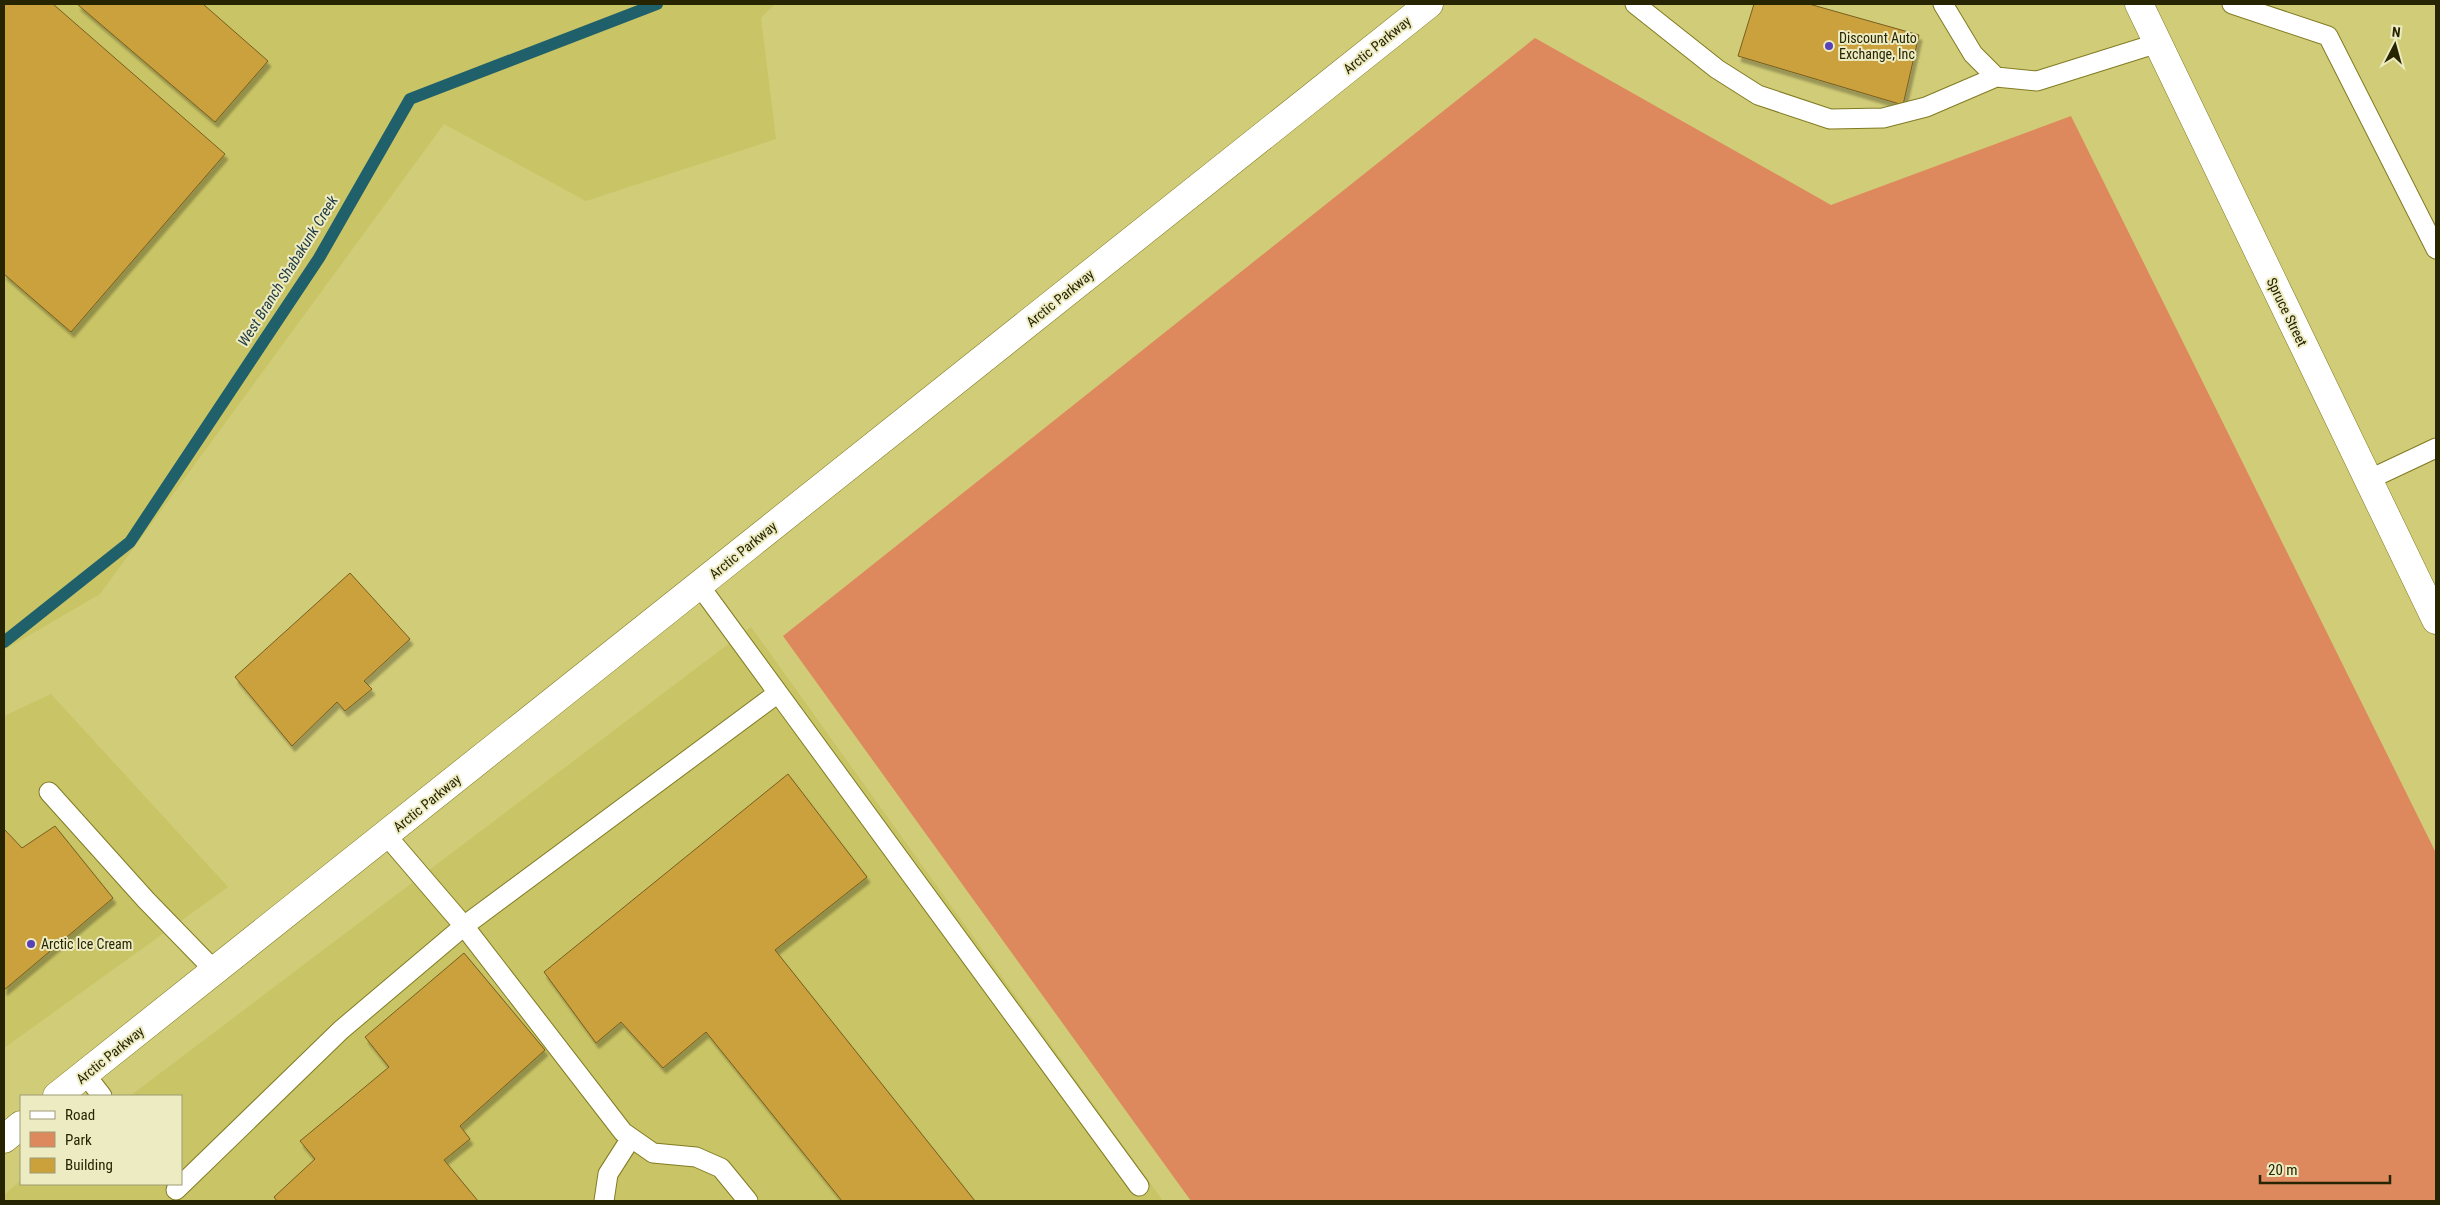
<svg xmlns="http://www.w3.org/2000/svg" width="2440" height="1205" font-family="'Roboto Condensed',sans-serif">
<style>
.built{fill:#c9c465}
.green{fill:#de885e}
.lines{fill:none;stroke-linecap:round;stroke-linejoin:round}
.stream{stroke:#20606b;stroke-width:12}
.building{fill:#cba13c;stroke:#785e20;filter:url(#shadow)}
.service-casing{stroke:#817c23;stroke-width:21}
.tertiary-casing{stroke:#817c23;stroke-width:29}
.service{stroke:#fff;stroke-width:19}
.tertiary{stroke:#fff;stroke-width:28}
.poi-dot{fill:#5841b9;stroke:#edebc2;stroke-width:2}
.labels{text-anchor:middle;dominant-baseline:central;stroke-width:4;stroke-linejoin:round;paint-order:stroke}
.poi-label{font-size:14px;fill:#272401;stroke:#edebc2;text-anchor:start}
.street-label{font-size:14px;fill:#272401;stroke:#edebc2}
.water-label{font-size:15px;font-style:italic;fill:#1d3843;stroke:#edebc2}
</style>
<defs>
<filter id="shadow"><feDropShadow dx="3" dy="5.5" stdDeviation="1" flood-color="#0004"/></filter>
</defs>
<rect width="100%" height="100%" fill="#d1cc77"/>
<!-- built -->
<path class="built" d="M4 4H775L761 18 776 139 586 201 444 124 100 594 4 650Z
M751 627 1163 1201H4V1195L21 1180V1184H181V1096H130Z
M51 694 228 887 4 1048V716Z"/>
<!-- green -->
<path class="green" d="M1535 38 1831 205 2071 116 2436 853V1201H1191L783 636Z"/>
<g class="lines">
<!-- stream -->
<path class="stream" d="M4 642 130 542 319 258 410 99 657 4"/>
</g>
<!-- building -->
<path class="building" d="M4 4H53L225 154 71 332 4 274Z
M77 4H203L268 61 215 122Z
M1754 4H1809L1919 35 1903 105 1738 56Z
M350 573 410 639 364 681 372 689 345 711 337 702 292 746 235 677Z
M788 774 867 877 775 950 975 1201H842L706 1032 663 1068 621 1022 596 1043 544 972Z
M55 826 113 898 4 990V829L22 848Z
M464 953 545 1050 460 1126 470 1139 444 1160 478 1201H277L274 1197 315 1159 300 1141 389 1067 365 1037Z"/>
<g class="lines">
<defs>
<path id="service" d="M1635 4 1717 69 1758 95 1830 119 1883 118 1926 107 1996 77
M1943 4 1973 54 1996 77 2037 81 2158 43
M2232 4 2328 36 2436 249
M2368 480 2436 448
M699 585 1139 1186
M49 792 146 900 215 971
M386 835 464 926 623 1132 653 1153 696 1157 721 1168 748 1201
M85 1074 102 1096
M176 1190 341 1030 464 926 778 693
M604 1201 608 1174 631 1138"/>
<path id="tertiary" d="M2139 4 2436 620
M57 1096 1429 4
M4 1139 21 1125"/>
</defs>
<!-- service casing -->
<use href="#service" class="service-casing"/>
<!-- tertiary casing -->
<use href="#tertiary" class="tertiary-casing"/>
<!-- service -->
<use href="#service" class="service"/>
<!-- tertiary -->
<use href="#tertiary" class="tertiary"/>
</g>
<!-- markers -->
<g class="poi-dot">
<circle cx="1829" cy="46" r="5"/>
<circle cx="31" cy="944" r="5"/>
</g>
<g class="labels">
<!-- poi labels -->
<g class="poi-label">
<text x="1839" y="38">Discount Auto<tspan x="1839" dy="16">Exchange, Inc</tspan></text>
<text x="41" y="944">Arctic Ice Cream</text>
</g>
<!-- street labels -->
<g class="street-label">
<text transform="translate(1377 45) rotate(-39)">Arctic Parkway</text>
<text transform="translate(1060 298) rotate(-39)">Arctic Parkway</text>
<text transform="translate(2287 312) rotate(64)">Spruce Street</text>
<text transform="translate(743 550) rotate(-39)">Arctic Parkway</text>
<text transform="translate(427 803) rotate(-39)">Arctic Parkway</text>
<text transform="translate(110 1055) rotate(-39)">Arctic Parkway</text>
</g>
<!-- water labels -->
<g class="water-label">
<text transform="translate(288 271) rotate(-58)">West Branch Shabakunk Creek</text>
</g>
</g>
<!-- border -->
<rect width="2440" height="1205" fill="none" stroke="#272401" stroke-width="10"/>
<!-- legend -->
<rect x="20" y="1095" width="162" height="90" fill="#edebc2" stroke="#9e9b75"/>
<rect x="30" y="1111" width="25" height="8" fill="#ffffff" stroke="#9e9b75"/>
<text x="65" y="1120" font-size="15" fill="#272401">Road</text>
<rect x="30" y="1132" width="25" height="15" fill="#de885e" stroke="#9e9b75"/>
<text x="65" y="1145" font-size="15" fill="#272401">Park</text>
<rect x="30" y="1158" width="25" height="15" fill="#cba13c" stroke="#9e9b75"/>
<text x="65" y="1170" font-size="15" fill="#272401">Building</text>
<!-- north arrow -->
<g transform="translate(2395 45) rotate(6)" stroke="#edebc2" stroke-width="4" paint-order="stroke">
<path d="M0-4L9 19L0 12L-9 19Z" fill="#272401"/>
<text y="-8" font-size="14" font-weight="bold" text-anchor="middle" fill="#272401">N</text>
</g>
<!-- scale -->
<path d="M2260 1175v8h130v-8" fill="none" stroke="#272401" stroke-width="2.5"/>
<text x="2268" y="1175" font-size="15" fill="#272401" stroke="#edebc2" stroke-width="4" paint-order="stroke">20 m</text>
</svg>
